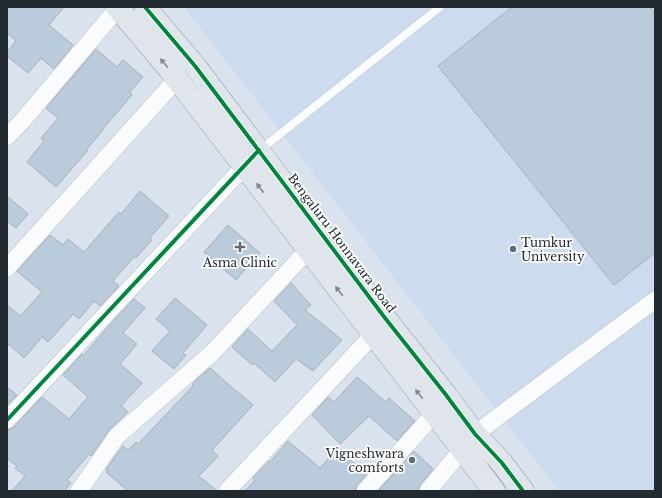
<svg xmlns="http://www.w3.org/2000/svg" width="662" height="498" font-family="'Libre Baskerville',serif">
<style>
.built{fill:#ccdcee}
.building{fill:#bacbdc;stroke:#a8afb7}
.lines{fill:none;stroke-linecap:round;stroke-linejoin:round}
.lane-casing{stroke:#b8bfc5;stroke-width:9}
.street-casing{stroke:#b8bfc5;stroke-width:18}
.primary-casing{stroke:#96a2ae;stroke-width:23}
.lane{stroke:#f9fbfc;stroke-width:8}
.street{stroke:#f9fbfc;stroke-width:17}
.primary{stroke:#dfe5ea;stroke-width:22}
.cycleway-casing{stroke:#fff;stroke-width:6}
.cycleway{stroke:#00873e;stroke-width:4}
.oneway{fill:#81888d}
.poi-dot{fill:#636b72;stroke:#fff;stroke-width:1.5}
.labels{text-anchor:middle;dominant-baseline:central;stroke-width:3.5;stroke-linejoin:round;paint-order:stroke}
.poi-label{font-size:12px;fill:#232a30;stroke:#fff;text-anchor:start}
.street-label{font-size:12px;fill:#232a30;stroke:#fff}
</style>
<rect width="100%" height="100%" fill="#dae3ed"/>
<!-- built -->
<path class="built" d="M184 7H655V491H559Z"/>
<!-- building -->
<path class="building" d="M7 7H64L49 25 73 45 54 69 41 58 28 73 7 56V52L16 41 7 33Z
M512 7H650L655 14V253L614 285 438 66Z
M96 49 117 67 123 60 143 77 130 92 132 95 102 130H103L87 149 88 150 56 187 27 162 44 141 41 138 58 118 46 108Z
M140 191 169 216 150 238 152 240 136 258 134 257 113 281 119 286 100 306 94 301 79 319 73 314 48 342 42 337 24 358 7 343V305L20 316 42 292 17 271 50 235 63 245 68 239 84 252 119 212 121 214Z
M7 196 28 214 16 228 7 221Z
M228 225 260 253 236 280 204 252Z
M291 283 311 305 305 310 342 340 313 371 296 359 275 382 254 363 252 365 232 347 248 329 272 351 297 325 274 301Z
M175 298 207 325 183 353 186 355 174 369 152 351 170 331 156 319Z
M134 299 145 308 123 333 137 344 120 364 142 383 121 406 128 412 109 430 91 456 89 454 67 480 71 483 64 491H12L25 476 15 468 17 466 7 458V430L10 429 14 427 42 397 69 419 88 397 63 375 82 354 84 355 115 319Z
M210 368 237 392V391L253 405 212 450 218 456 199 476 217 491H128L106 472 108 470 106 469 123 446 128 450 136 442 138 444 193 386 192 385 197 379Z
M357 377 386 402 389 398 415 421 397 441 369 416 340 444 312 415 328 397 334 402Z
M7 387 17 395 7 405Z
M288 441 320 468 337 449 367 474 357 485 355 491H245L255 480 253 478 269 461 270 462Z
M414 451 433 469 420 485 418 491H378Z"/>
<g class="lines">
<defs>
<path id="lane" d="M260 150 440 7"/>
<path id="street" d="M7 137 23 120 118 8
M7 268 177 79
M7 420 252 158
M79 491 117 436 213 352 308 250
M227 491 373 335
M365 491 434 414
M428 491 475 434 655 300"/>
<path id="primary" d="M117 7 170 70 494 491
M145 7 195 66 385 318 446 395 475 434 502 463 523 491"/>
</defs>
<!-- lane casing -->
<use href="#lane" class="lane-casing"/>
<!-- street casing -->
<use href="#street" class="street-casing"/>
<!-- primary casing -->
<use href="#primary" class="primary-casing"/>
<!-- lane -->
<use href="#lane" class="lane"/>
<!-- street -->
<use href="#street" class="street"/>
<!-- primary -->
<use href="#primary" class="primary"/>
<defs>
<path id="cycleway" d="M145 7 195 66 385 318 446 395 475 434 502 463 523 491
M7 420 259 150"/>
</defs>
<!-- cycleway casing -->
<use href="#cycleway" class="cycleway-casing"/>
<!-- cycleway -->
<use href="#cycleway" class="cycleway"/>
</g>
<!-- one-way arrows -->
<defs><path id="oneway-solid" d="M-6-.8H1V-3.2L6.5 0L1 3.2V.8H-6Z"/></defs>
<g class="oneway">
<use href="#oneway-solid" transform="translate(164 63) rotate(-130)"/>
<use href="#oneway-solid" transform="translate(260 188) rotate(-127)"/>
<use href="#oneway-solid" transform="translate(339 291) rotate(-128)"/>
<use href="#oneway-solid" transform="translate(419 394) rotate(-128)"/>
</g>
<!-- markers -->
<g class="poi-dot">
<path d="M238 241h4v4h4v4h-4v4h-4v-4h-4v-4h4z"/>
<circle cx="513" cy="249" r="4"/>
<circle cx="412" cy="460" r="4"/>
</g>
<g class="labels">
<!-- poi labels -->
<g class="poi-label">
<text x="521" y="242">Tumkur<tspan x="521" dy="14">University</tspan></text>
<text x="240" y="262" text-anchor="middle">Asma Clinic</text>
<text x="404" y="453" text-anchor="end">Vigneshwara<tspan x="404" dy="14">comforts</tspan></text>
</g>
<!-- street labels -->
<g class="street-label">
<text transform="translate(342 243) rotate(53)">Bengaluru Honnavara Road</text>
</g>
</g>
<!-- border -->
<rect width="662" height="498" fill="none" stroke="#232a30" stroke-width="16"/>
</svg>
